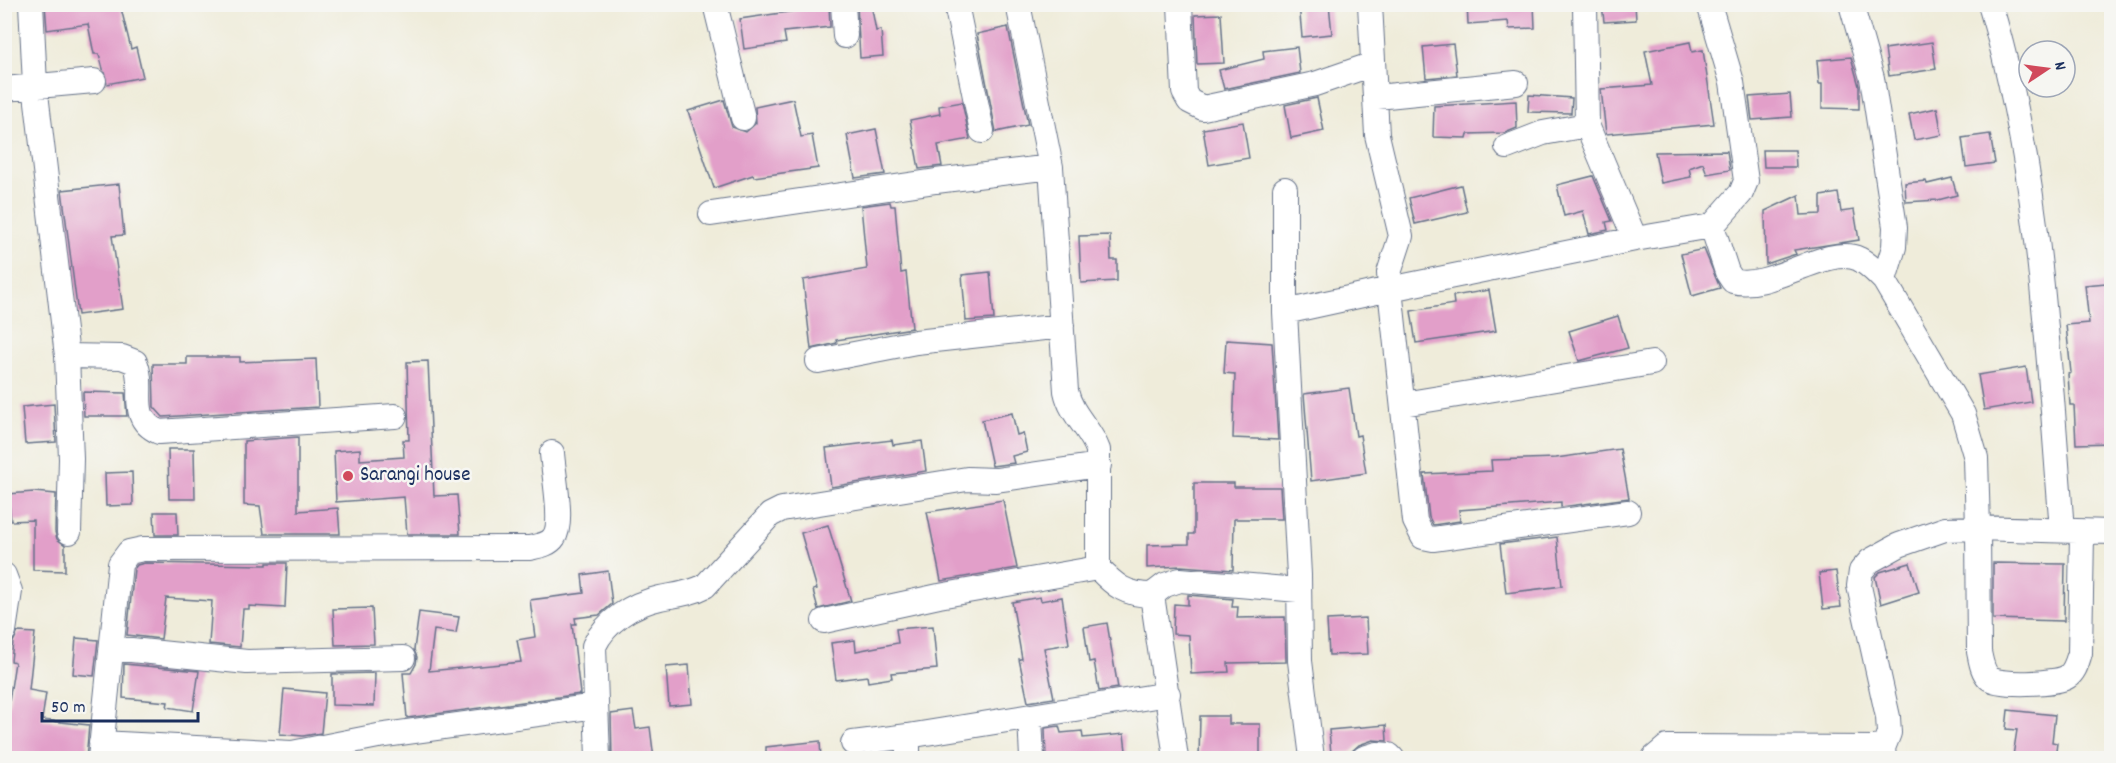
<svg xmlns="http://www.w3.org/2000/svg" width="2116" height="763" font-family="Dekko,sans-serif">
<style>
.building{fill:#e29fc9}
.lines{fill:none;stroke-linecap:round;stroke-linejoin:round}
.street-casing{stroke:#657189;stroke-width:26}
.street{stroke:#fff;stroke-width:24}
.poi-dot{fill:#d1495b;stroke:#f6f6f2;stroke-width:2}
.labels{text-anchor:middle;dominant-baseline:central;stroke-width:5;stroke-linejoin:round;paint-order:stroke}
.poi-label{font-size:21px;fill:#1b2f5e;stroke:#f6f6f2;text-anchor:start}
</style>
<rect width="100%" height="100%" fill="#f6f6f2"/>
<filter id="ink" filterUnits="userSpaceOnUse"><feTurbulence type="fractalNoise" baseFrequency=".0167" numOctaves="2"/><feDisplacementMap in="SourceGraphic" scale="12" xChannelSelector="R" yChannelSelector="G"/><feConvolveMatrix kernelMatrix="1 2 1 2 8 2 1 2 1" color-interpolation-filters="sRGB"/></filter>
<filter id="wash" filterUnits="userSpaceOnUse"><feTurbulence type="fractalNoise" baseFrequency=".008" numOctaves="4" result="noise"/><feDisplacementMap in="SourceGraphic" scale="24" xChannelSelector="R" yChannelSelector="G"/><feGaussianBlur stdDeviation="1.35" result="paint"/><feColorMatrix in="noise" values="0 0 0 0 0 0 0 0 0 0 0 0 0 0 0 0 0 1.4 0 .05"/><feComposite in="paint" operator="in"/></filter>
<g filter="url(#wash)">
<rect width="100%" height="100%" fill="#efecda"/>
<g id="blocks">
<!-- building -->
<path class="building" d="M45 4H120L131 49 136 47 143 77 107 84 99 54H94L88 24 47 30Z
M795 4H829L830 27 784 32 786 43 744 49 740 19 795 11Z
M857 4H871L876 31 881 30 883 56 860 58Z
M1299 4H1329L1332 34 1302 37Z
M1467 4H1534L1535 28 1509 29 1508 21 1468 24Z
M1602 4H1635L1636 20 1604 22Z
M1221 14 1224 63 1197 64 1195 15Z
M1008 27 1028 125 996 132 977 34Z
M1690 42 1692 52 1703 50 1714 124 1606 134 1601 89 1652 85 1645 51Z
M1932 42 1936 69 1889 76 1885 49Z
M1453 44 1457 75 1426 78 1423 47Z
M1297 47 1300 73 1224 89 1219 70 1264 59 1263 51Z
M1851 57 1859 86V109L1822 108V84H1819L1817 60Z
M1790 94 1792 117 1752 120 1749 97Z
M1529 95 1572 98 1571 113 1528 112Z
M1317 98 1324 131 1291 138 1285 105Z
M793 99 801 137 812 135 818 168 754 177 753 175 714 188 688 111 724 100 732 127 746 132 756 123 755 107Z
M1516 101 1517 128 1505 133 1468 134 1467 138 1433 137 1434 106Z
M962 102 970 139 938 145 942 166 919 169 910 120 940 114 939 106Z
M1937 108 1942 135 1914 140 1909 114Z
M1243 122 1249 158 1209 165 1203 129Z
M876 129 885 174 855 178 847 135Z
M1990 134 1995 163 1966 167 1962 138Z
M1763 150H1795L1796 167H1764Z
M1727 151 1730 170 1707 174 1703 163 1689 168 1691 177 1661 183 1655 152Z
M1593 176 1612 221 1606 222 1608 230 1589 234 1583 211 1564 216 1557 185Z
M1952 178 1957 195 1938 200 1906 202 1905 183 1926 181 1927 184Z
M119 184 124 235 112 236 123 309 78 315 62 190Z
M1461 185 1467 212 1415 224 1409 198Z
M1838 193 1841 212 1854 210 1859 240 1794 250 1796 254 1766 264 1765 211 1799 195 1801 215 1821 214V196Z
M890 202 891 206H895L901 273 906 272 912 328 836 340 837 343 811 349 803 280 867 269 861 206Z
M1110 235 1111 260H1117V281L1081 283 1079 236Z
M1704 249 1720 288 1692 296 1681 254Z
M990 272 994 319 966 321 962 275Z
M2106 283 2112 321V443L2076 444 2074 405H2070L2068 374 2071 373 2066 325 2089 323 2085 285Z
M1489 290 1496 331 1416 343 1411 311 1454 304 1453 296Z
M1618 316 1628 348 1579 361 1569 331Z
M1226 340 1272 343 1278 440 1233 438 1235 374 1224 373Z
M187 357H240V362L316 359 318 407 163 417 154 407 153 364H187Z
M428 361 434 496 457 495 460 534H407L404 497 336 502 334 451 360 449V460L404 457 403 440H409L407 362Z
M2026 367 2031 402 1984 410 1978 375Z
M1349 388 1356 436 1360 435 1366 473 1311 481 1304 394Z
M83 392 125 393 127 416H84Z
M54 404 56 442 25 444 22 407Z
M1012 413 1017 435 1023 433 1027 452 1012 456 1014 463 992 466 982 420Z
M298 437V511L338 508 340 534H264L260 506 244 505V441Z
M892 440 893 445 922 441 926 471 831 487 826 448Z
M168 449H194L195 499H169Z
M1620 449 1629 498 1561 507V502L1459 510 1460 521 1433 525 1429 517 1424 474 1492 471 1491 460 1556 458Z
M132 472 133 505 106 506 105 473Z
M1194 483H1234V487H1280L1282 519H1234L1233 570 1181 566 1147 568V545L1189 544V534H1194Z
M34 492 56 494 55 532 57 539 65 545V571L33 570V520L11 521 8 494Z
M1003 500 1017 568 941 581 927 512Z
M154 512H177L178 535H155Z
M828 525 851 601 818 609 813 590 817 589 801 533Z
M1557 537 1562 586 1506 593 1500 544Z
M145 563 267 565V563H287L285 608 249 606V609H243L240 647 209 644 212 601 166 598 161 639 127 635 134 569 137 565Z
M1910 563 1919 592 1881 604 1875 577 1880 572Z
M1993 563 2065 564 2064 621 1993 619Z
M608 571 612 604 599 615 575 618 576 624H572L580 694 407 718 403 673H411L416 664 417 657 414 650 419 612 459 617 456 633 434 630 429 671 521 662 517 640 535 637 530 600 584 593 582 575Z
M1836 571 1841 607 1823 609 1819 573Z
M1188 595 1233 599 1232 607H1238L1237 618 1285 617 1286 662 1228 663 1229 672 1191 674 1189 635 1173 634 1174 604 1188 605Z
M1040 597 1041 601 1062 597 1069 644 1044 648 1054 698 1028 702 1019 659H1022L1012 602Z
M372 608 374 644 335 645 333 609Z
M1366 618 1368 654 1329 655 1327 620Z
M1107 623 1118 688 1099 691 1094 661 1089 662 1084 627Z
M933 626 937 669 891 673 892 678 868 682 867 676 836 680 831 643 855 640 856 651 898 643 896 629Z
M18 632 35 633 29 690 46 693 42 720 89 725 86 759 40 755 39 759H4L6 721 15 662 11 661 13 642Z
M76 638 98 640 94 676 73 674Z
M124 664 199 671 193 711 167 707 168 702 123 698Z
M689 665 692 704 669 706 666 667Z
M375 673 374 706 332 705V674Z
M284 689 325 693 321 733 303 736 280 734Z
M2008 710 2055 715 2052 742 2057 743 2055 759 2013 756 2017 730 2006 729Z
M633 711 636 729 650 727 654 759H612L611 714Z
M1200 716H1229V724H1260V759H1199Z
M1386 725 1387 741 1373 740 1359 745 1351 752 1331 754 1329 730Z
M1059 726 1061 733 1082 731 1083 738 1124 734 1127 759H1046L1045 728Z
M820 741 821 759H766V747Z"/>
</g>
</g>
<g filter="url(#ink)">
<use href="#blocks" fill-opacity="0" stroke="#657189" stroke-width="1.5"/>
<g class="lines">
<defs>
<path id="street" d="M31 4 35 85 67 356 71 459 69 532
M715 4 743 118
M843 4 845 36
M956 4 982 131
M1018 4 1051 167 1066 391C1071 415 1090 428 1098 450V568C1115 586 1126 595 1152 595
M1180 4 1184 92 1189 101 1203 108 1315 84 1373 64
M1709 4 1732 82 1746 181 1741 193 1712 226 1727 272 1733 281C1769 292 1827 244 1859 259 1869 264 1876 272 1884 280L1963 414 1976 458 1978 528 2112 532
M1851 4 1872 78 1895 227 1894 247 1884 280
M1990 4C2041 175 2048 354 2062 530
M4 89 94 81
M1377 97 1516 83
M1587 125 1635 239
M1507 147 1543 133 1587 125 1585 4
M711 214 936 181 1051 167
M1285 312V189
M67 356 122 357 135 362C147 389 126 417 159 432L395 416
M818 361 916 342 1062 326
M1403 404 1652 363
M1628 512 1433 539 1423 537 1415 521 1390 289 1635 239 1712 226
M4 575 10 591 4 631
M824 621 939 596 1098 568
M112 648 247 662 403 658
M1030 717 1032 758
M101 743 292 753 378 736 596 706
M853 743 908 736
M1883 748 1889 733 1888 717 1859 586 1861 571 1870 561 1899 545 1945 529 1978 528 1979 652C1981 661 1982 671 1989 678 1998 686 2056 684 2067 677 2075 672 2077 662 2080 653L2082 533
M100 758 120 564 129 552 143 549 529 548C538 546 549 545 554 537 564 523 553 471 552 453
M598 758 594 646C606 621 632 604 660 598 675 595 690 594 705 586L770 515 782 509 967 479 996 480 1099 465
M908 758V736L1168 694
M1176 758 1152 595 1165 585 1180 580 1298 590
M1312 758 1300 661 1299 575 1285 312 1390 289 1389 273 1401 236 1377 135 1370 4
M1364 758 1377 754 1389 755 1392 758
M1654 758 1667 747 1883 748 1884 758"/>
</defs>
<!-- street casing -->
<use href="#street" class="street-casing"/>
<!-- street -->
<use href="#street" class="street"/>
</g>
</g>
<!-- markers -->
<circle class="poi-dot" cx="348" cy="476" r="6"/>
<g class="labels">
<!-- poi labels -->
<g class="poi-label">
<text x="360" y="476">Sarangi house</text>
</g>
</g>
<!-- margin -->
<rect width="2116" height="763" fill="none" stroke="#f6f6f2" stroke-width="24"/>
<!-- north arrow -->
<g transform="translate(2047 69) rotate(77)"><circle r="28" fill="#f6f6f2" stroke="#9ea6b7" stroke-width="1.5"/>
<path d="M0-4.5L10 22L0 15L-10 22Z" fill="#d1495b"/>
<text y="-9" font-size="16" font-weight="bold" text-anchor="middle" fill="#1b2f5e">N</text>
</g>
<!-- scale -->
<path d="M42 712v9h156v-9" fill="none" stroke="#1b2f5e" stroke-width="3"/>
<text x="51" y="712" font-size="18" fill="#1b2f5e" stroke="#f6f6f2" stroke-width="4.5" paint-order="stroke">50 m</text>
</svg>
